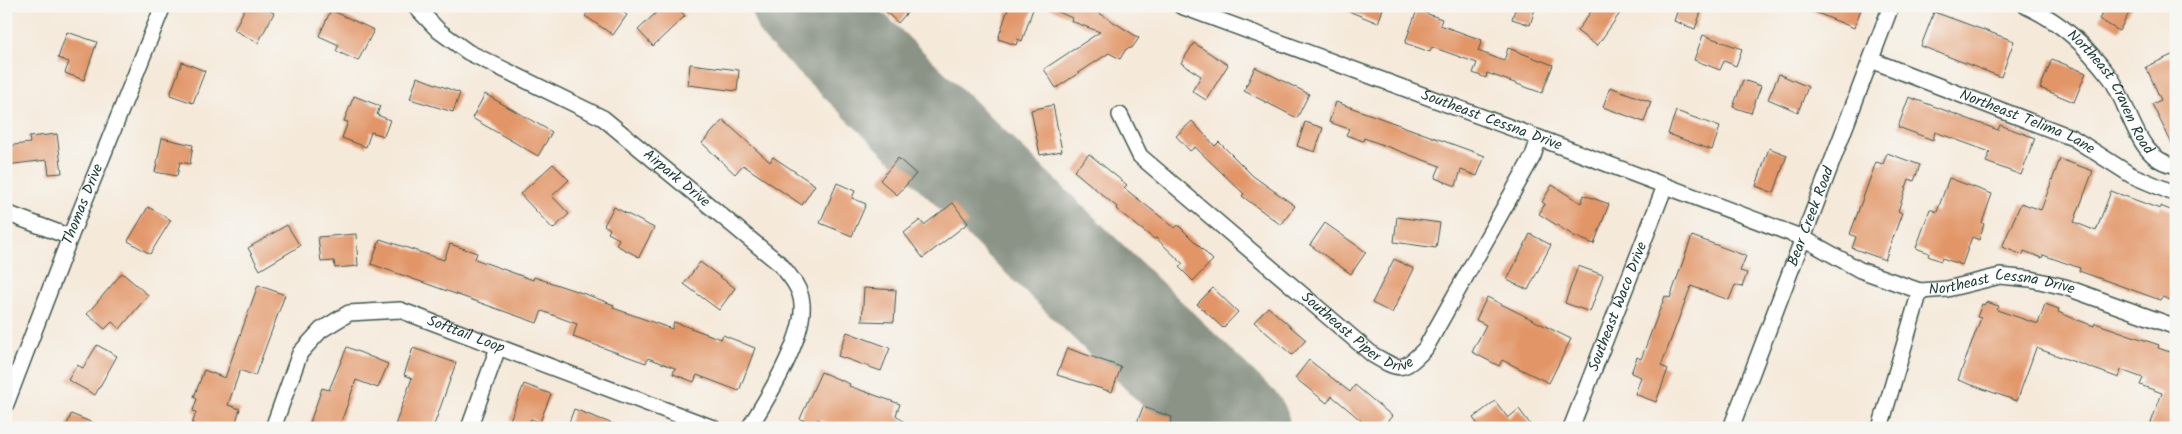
<svg xmlns="http://www.w3.org/2000/svg" width="2182" height="434" font-family="Kalam,sans-serif">
<style>
.lines{fill:none;stroke-linecap:round;stroke-linejoin:round}
.runway{stroke:#8a9386;stroke-width:102}
.building{fill:#e29668}
.minor-casing{stroke:#3f574d;stroke-width:18}
.minor{stroke:#fff;stroke-width:15}
.labels{text-anchor:middle;dominant-baseline:central;stroke-width:5;stroke-linejoin:round;paint-order:stroke}
.street-label{font-size:15px;fill:#1f3d34;stroke:#f6f6f2}
</style>
<rect width="100%" height="100%" fill="#f6f6f2"/>
<filter id="ink" filterUnits="userSpaceOnUse"><feTurbulence type="fractalNoise" baseFrequency=".02" numOctaves="2"/><feDisplacementMap in="SourceGraphic" scale="10" xChannelSelector="R" yChannelSelector="G"/><feConvolveMatrix kernelMatrix="1 2 1 2 8 2 1 2 1" color-interpolation-filters="sRGB"/></filter>
<filter id="wash" filterUnits="userSpaceOnUse"><feTurbulence type="fractalNoise" baseFrequency=".0096" numOctaves="4" result="noise"/><feDisplacementMap in="SourceGraphic" scale="20" xChannelSelector="R" yChannelSelector="G"/><feGaussianBlur stdDeviation="1.12" result="paint"/><feColorMatrix in="noise" values="0 0 0 0 0 0 0 0 0 0 0 0 0 0 0 0 0 1.4 0 .05"/><feComposite in="paint" operator="in"/></filter>
<g filter="url(#wash)">
<rect width="100%" height="100%" fill="#f5e9d9"/>
<g class="lines">
<!-- runway -->
<path class="runway" d="M803 6 1239 428"/>
</g>
<g id="blocks">
<!-- building -->
<path class="building" d="M246 6H261L274 13 258 43 234 30Z
M592 6H615L627 15 613 35 585 16Z
M663 6H676L685 16 653 46 638 30Z
M880 6H913L898 23Z
M1009 6H1034L1022 41 1018 39 1016 45 998 39Z
M1045 6H1097L1096 11 1139 38 1132 48 1126 49 1120 59 1109 53 1056 88 1044 69 1100 32 1071 21 1072 18Z
M1336 6H1384L1378 23Z
M1516 6H1536L1530 25 1512 19Z
M1595 6H1625L1597 46 1577 31Z
M1679 6H1703L1695 29 1674 21Z
M1800 6H1854L1861 9 1854 28Z
M2106 6H2133L2119 31 2099 19Z
M331 10 374 30 358 61 336 51 339 45 319 36Z
M1417 10 1442 19 1440 25 1482 40 1478 51 1504 61 1508 48 1553 65 1542 93 1487 73 1486 78 1473 73 1477 63 1432 47 1430 52 1405 43Z
M1934 12 2014 41 2001 77 1921 46Z
M67 32 97 42 84 80 65 73 69 62 58 58Z
M1703 35 1742 49 1736 66 1724 61 1720 70 1694 60Z
M1194 43 1228 65 1206 100 1192 91 1201 76 1181 63Z
M2176 53V152L2152 104 2161 100 2146 67Z
M2052 59 2086 73 2074 102 2040 88Z
M182 62 205 71 193 103 170 95Z
M690 64 739 70 737 91 688 85Z
M1255 67 1309 94 1297 118 1244 91Z
M1779 74 1808 87 1798 112 1768 99Z
M417 77 460 93 453 112 410 99Z
M1743 80 1761 86 1751 113 1733 107Z
M1610 87 1651 102 1644 122 1603 107Z
M485 94 552 132 538 156 472 118Z
M354 96 380 106 377 115 390 120 384 136 371 132 366 147 342 138 348 122 344 121Z
M1909 97 1998 130 2000 125 2035 138 2021 175 1986 162 1990 152 1935 132 1933 140 1898 127Z
M1336 102 1485 156 1477 176 1461 170 1456 186 1435 178 1440 166 1364 138 1363 141 1346 135 1349 129 1329 122Z
M1053 105 1062 151 1040 155 1031 110Z
M1676 111 1720 127 1712 150 1668 134Z
M723 120 770 162 773 157 815 185 802 205 743 165 735 174 702 143Z
M1192 121 1215 146 1219 142 1253 176 1295 206 1281 225 1242 196 1244 194 1195 147 1190 151 1176 136Z
M1305 122 1323 128 1315 152 1297 146Z
M57 134 62 173 49 174 47 160 6 165V146L30 143 29 137Z
M162 138 193 145 190 164 180 162 177 176 155 172Z
M1769 148 1787 155 1774 193 1756 186Z
M1887 153 1920 165 1914 181 1909 179 1898 211 1902 213 1885 260 1852 248 1856 237 1850 234 1876 162 1883 164Z
M1089 154 1127 185 1124 188 1175 228 1178 225 1213 260 1193 281 1179 267 1183 264 1156 238 1154 239 1116 209 1117 207 1074 171Z
M898 158 916 174 897 195 880 180Z
M2060 159 2093 171 2074 222 2096 231 2111 191 2160 209V206L2176 212V302L2162 297 2160 300 2113 283 2079 271 2080 268 2043 255 2042 258 2024 251 2023 255 2002 247 2021 203 2041 210Z
M553 164 569 180 552 196 569 214 553 229 520 194Z
M1949 178 1992 194 1982 223 1984 224 1979 240 1972 237 1962 265 1942 258 1941 261 1928 256 1929 253 1916 248 1930 209 1937 212Z
M837 183 855 191 852 198 866 204 852 236 820 223Z
M1552 185 1581 203 1584 195 1609 204 1594 244 1574 236 1539 214 1545 204 1542 202Z
M953 203 968 223 923 258 904 233 920 220 924 225Z
M148 207 171 220 150 254 128 241Z
M614 207 654 228 639 257 616 245 619 239 608 233 610 229 604 225Z
M1397 217 1440 223 1436 248 1394 242Z
M1325 223 1366 252 1351 274 1310 245Z
M287 225 300 246 260 270 248 248Z
M356 234 358 266 335 268 334 261 321 262 318 237Z
M1530 234 1551 245 1528 290 1507 280Z
M1692 236 1746 256 1740 271 1747 273 1742 287 1735 285 1729 300 1691 286 1661 366 1668 369 1656 402 1635 394 1641 377 1631 373 1637 357 1641 359 1665 296 1670 298Z
M380 239 444 260 450 244 477 253 475 259 533 280 534 277 588 295 614 305 613 308 672 329 674 322 721 339 723 335 755 348 739 391 697 375 694 382 673 374 675 368 648 358 646 363 573 337 577 324 542 311 537 323 371 264Z
M1394 259 1414 269 1392 313 1372 303Z
M700 262 735 288 719 310 684 284Z
M1578 266 1603 275 1590 312 1565 303Z
M122 273 148 295 120 329 112 322 105 329 87 314Z
M258 285 285 295 255 376 240 370 228 405 240 409 234 428H191L196 412 193 411 197 399 194 397 204 370 225 378Z
M864 288 896 290 894 322 862 321Z
M1213 288 1238 312 1223 328 1197 304Z
M1487 297 1571 339 1549 383 1502 360 1499 366 1472 352 1486 325 1476 320Z
M1986 302 1999 306 1997 310 2038 324 2045 304 2059 309 2058 312 2070 317 2094 326 2095 323 2159 345 2158 348 2176 354V428H2149L2162 393 2140 385 2143 378 2121 370 2119 378 2036 348 2017 401 1958 380 1981 318 1977 317 1982 304 1984 305Z
M1268 307 1306 340 1292 355 1254 322Z
M847 332 890 348 881 371 838 356Z
M97 345 117 356 95 395 68 380 77 365 83 368Z
M347 347 388 364 378 388 356 380 339 428H308L322 388 329 390Z
M413 348 456 363 433 428H394L412 378 404 375Z
M1067 348 1121 367 1112 392 1057 375Z
M1309 360 1350 392 1355 385 1392 416 1382 428H1370L1332 396 1327 403 1295 378Z
M821 372 850 384 849 386 900 404 896 415 911 428H838L818 419 816 426 800 419Z
M524 384 551 394 540 422 531 419 528 427 510 420Z
M1495 401 1508 418 1519 409 1533 428H1481L1473 418Z
M1143 407 1172 417 1169 428H1135Z
M574 409 621 427V428H567Z
M71 414 103 427V428H66Z"/>
</g>
</g>
<g filter="url(#ink)">
<use href="#blocks" fill-opacity="0" stroke="#3f574d" stroke-width="1"/>
<g class="lines">
<defs>
<g id="minor">
<path id="s1" d="M415 6 439 31 468 52 603 118 780 264C790 276 801 288 802 304 805 338 767 399 749 428"/>
<path id="s2" d="M1181 6 1539 138 1803 238 1860 270 1920 291 1947 289 2000 276 2031 279 2065 287 2176 327"/>
<path id="s3" d="M2026 6C2064 24 2084 44 2110 77 2129 103 2137 163 2176 165"/>
<path id="s4" d="M1871 60 2073 138 2131 175 2176 194"/>
<path id="s5" d="M1120 115 1140 156 1373 355C1400 371 1402 372 1425 349L1533 156 1539 138"/>
<path d="M6 213 70 237"/>
<path id="s6" d="M6 404 70 237 163 6"/>
<path id="s7" d="M273 428 300 353 321 330 349 313 400 310 713 428"/>
<path d="M469 428 498 348"/>
<path id="s8" d="M1571 428 1665 186"/>
<path id="s9" d="M1731 428 1891 6"/>
<path d="M1880 428 1920 291"/>
</g>
</defs>
<!-- minor casing -->
<use href="#minor" class="minor-casing"/>
<!-- minor -->
<use href="#minor" class="minor"/>
</g>
</g>
<g class="labels">
<!-- street labels -->
<g class="street-label">
<text stroke="none"><textPath href="#s3" startOffset="124">Northeast Craven Road</textPath></text>
<text stroke="none"><textPath href="#s2" startOffset="331">Southeast Cessna Drive</textPath></text>
<text stroke="none"><textPath href="#s4" startOffset="168">Northeast Telima Lane</textPath></text>
<text stroke="none"><textPath href="#s1" startOffset="316">Airpark Drive</textPath></text>
<text stroke="none"><textPath href="#s6" startOffset="214">Thomas Drive</textPath></text>
<text stroke="none"><textPath href="#s9" startOffset="226">Bear Creek Road</textPath></text>
<text stroke="none"><textPath href="#s2" startOffset="876">Northeast Cessna Drive</textPath></text>
<text stroke="none"><textPath href="#s8" startOffset="130">Southeast Waco Drive</textPath></text>
<text stroke="none"><textPath href="#s5" startOffset="328">Southeast Piper Drive</textPath></text>
<text stroke="none"><textPath href="#s7" startOffset="265">Softtail Loop</textPath></text>
</g>
</g>
<!-- margin -->
<rect width="2182" height="434" fill="none" stroke="#f6f6f2" stroke-width="25"/>
</svg>
